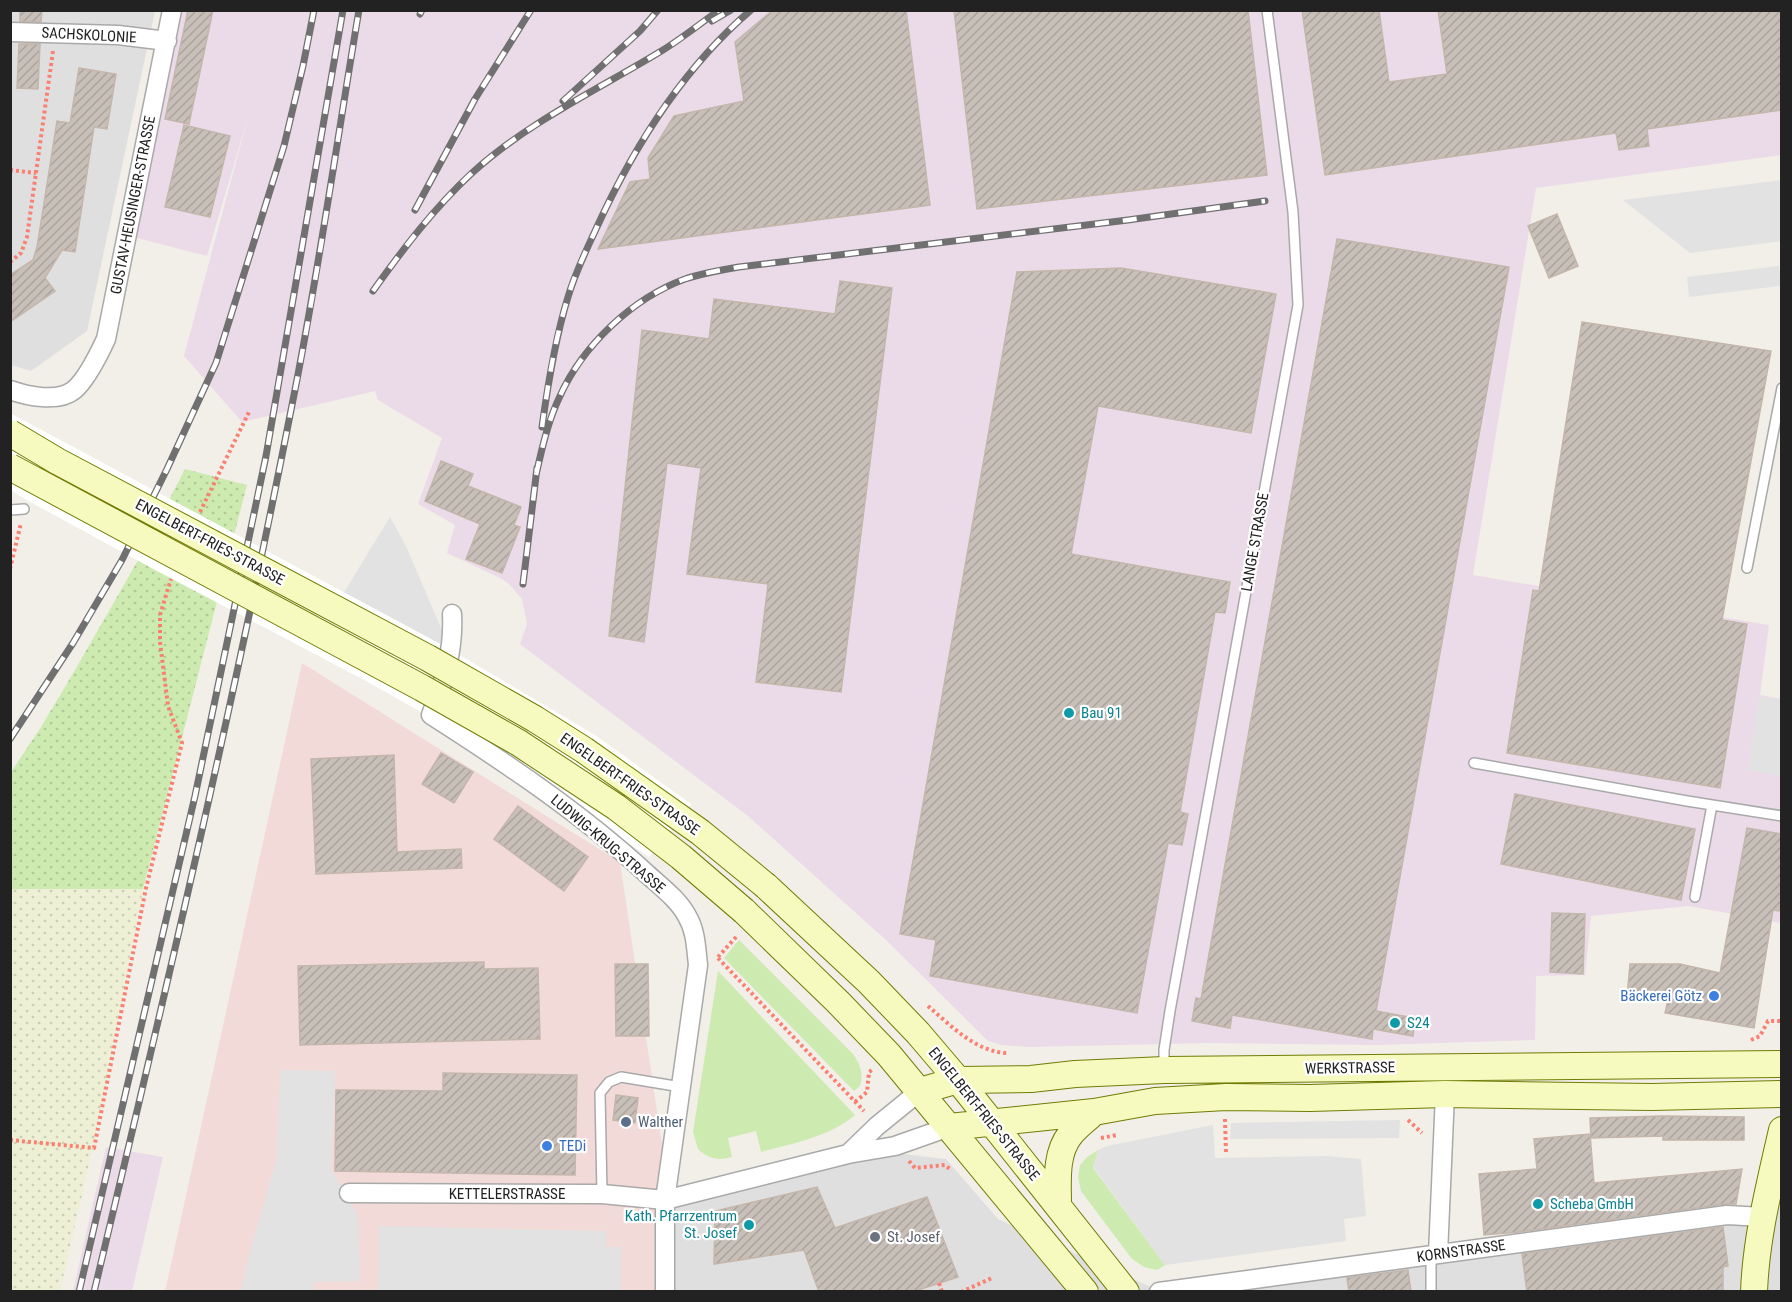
<svg xmlns="http://www.w3.org/2000/svg" width="1792" height="1302" font-family="'Roboto Condensed',sans-serif">
<style>
.residential{fill:#e0dfdf}
.commercial{fill:#f2dad9}
.industrial{fill:#ebdbe8}
.farmland{fill:url(#farmland-dots)}
.grass{fill:#cdebb0}
.garden{fill:url(#garden-dots)}
.parking{fill:#e2e2e2}
.pier{fill:#fff}
.building{fill:url(#building-hatch);stroke:#c4b6ab;stroke-width:1.5}
.lines{fill:none;stroke-linecap:round;stroke-linejoin:round}
.lane-casing{stroke:#a9a9a9;stroke-width:12}
.street-casing{stroke:#a9a9a9;stroke-width:21}
.secondary-casing{stroke:#707d05;stroke-width:28}
.path{stroke:#fa8072;stroke-width:4;stroke-dasharray:3 3;stroke-linecap:butt}
.lane{stroke:#fff;stroke-width:9}
.street{stroke:#fff;stroke-width:18}
.secondary{stroke:#f7fabf;stroke-width:26}
.rail-casing{stroke:#707070;stroke-width:7}
.rail{stroke:#fff;stroke-width:4.5;stroke-dasharray:14;stroke-linecap:butt}
.secondary-bridge-casing{stroke:#707d05;stroke-width:28;stroke-linecap:butt}
.secondary-bridge{stroke:#f7fabf;stroke-width:26}
.culture-dot{fill:#0f9aa8;stroke:#fff;stroke-width:2}
.shop-dot{fill:#3f7fe0;stroke:#fff;stroke-width:2}
.service-dot{fill:#5c6f8a;stroke:#fff;stroke-width:2}
.worship-dot{fill:#6b7280;stroke:#fff;stroke-width:2}
.labels{text-anchor:middle;dominant-baseline:central;stroke-width:4.5;stroke-linejoin:round;paint-order:stroke}
.street-label{font-size:15px;fill:#222;stroke:#fff}
.culture-label{font-size:15px;fill:#0d838f;stroke:#fff;text-anchor:start}
.shop-label{font-size:15px;fill:#366cbe;stroke:#fff;text-anchor:end}
.service-label{font-size:15px;fill:#4e5e75;stroke:#fff;text-anchor:start}
.worship-label{font-size:15px;fill:#5b616d;stroke:#fff;text-anchor:start}
</style>
<defs>
<pattern id="farmland-dots" width="8" height="8" patternUnits="userSpaceOnUse" patternTransform="scale(1.5)"><rect width="8" height="8" fill="#eef0d5"/><path d="M2 2h.1M6 6h.1" fill="none" stroke="#ccceb7" stroke-width="1.8" stroke-linecap="round"/></pattern>
<pattern id="garden-dots" width="8" height="8" patternUnits="userSpaceOnUse" patternTransform="scale(1.5)"><rect width="8" height="8" fill="#cdebb0"/><path d="M2 2h.1M6 6h.1" fill="none" stroke="#b0c997" stroke-width="1.8" stroke-linecap="round"/></pattern>
<pattern id="building-hatch" width="6" height="6" patternUnits="userSpaceOnUse" patternTransform="scale(1.5)"><rect width="6" height="6" fill="#c7bfb8"/><path d="M-1 1l2-2M0 6l6-6M5 7l2-2" fill="none" stroke="#aba49e"/></pattern>
</defs>
<rect width="100%" height="100%" fill="#f2efe9"/>
<!-- residential -->
<path class="residential" d="M11 11H155L87 331 31 371 11 365Z
M894 1153 946 1159 998 1219 1160 1291H673L671 1205Z
M1781 1198V1291L1200 1292 1731 1225 1775 1223Z"/>
<!-- commercial -->
<path class="commercial" d="M302 663 620 862 671 1205 673 1291 165 1292Z"/>
<!-- industrial -->
<path class="industrial" d="M176 11H1781V155L1536 188 1473 575 1769 625 1760 695 1781 699V923L1688 906 1591 916 1585 975 1536 976 1535 1040 1376 1045 1211 1043 1029 1047 1001 1045 988 1041 886 940 748 816 520 644 527 624 522 599 508 583 500 578 447 553 455 525 418 504 442 438 378 400 375 391 242 422 184 356 248 117 207 256 133 237Z
M106 1147 163 1157 132 1291H73Z"/>
<!-- farmland -->
<path class="farmland" d="M11 889H143L93 1147 60 1291H11Z"/>
<!-- grass -->
<path class="grass" d="M739 940 853 1054C860 1064 864 1073 860 1086L854 1091 724 958Z
M718 971 855 1115C829 1137 794 1143 761 1152L756 1131 728 1138 732 1157C718 1161 709 1159 698 1149L693 1132Z
M1098 1150 1093 1168 1165 1265 1157 1270 1144 1267 1132 1259 1081 1191 1078 1177 1080 1165 1087 1157Z"/>
<!-- garden -->
<path class="garden" d="M185 469 247 485 143 889H11V772L41 727 75 670 137 562Z"/>
<!-- parking -->
<path class="parking" d="M1781 180V241L1690 253 1623 200Z
M1779 266 1781 286 1689 297 1687 277Z
M390 517 406 546 444 635 409 703 312 645Z
M1759 697 1781 700V776L1747 770Z
M280 1070 335 1071 331 1169 358 1216 360 1281 314 1282 313 1291 241 1292 248 1259 277 1158Z
M1400 1120 1399 1138 1230 1139 1231 1123Z
M1213 1125 1215 1158 1326 1156 1361 1159 1366 1216 1344 1219 1346 1241 1165 1265 1093 1167 1098 1150 1107 1146Z
M379 1226 606 1231V1247H621L620 1291H378Z"/>
<!-- pier -->
<path class="pier" d="M10 413 446 647 595 735 691 804 649 857 494 753 366 681 157 571 23 498 11 490Z"/>
<!-- building -->
<path class="building" d="M20 10H42L41 22 20 21Z
M188 10H213L189 124 165 119Z
M773 10H906L930 205 598 249 630 182 650 179 648 158 674 116 744 101 735 42Z
M954 10H1248L1267 175 977 209Z
M1302 10H1379L1389 82 1447 74 1438 10H1782V110L1647 129 1649 146 1619 150 1616 133 1325 175Z
M19 44H40L38 89 17 88Z
M79 68 116 74 107 129 94 127 75 252 62 250 45 278 55 291 10 322V275L33 260 37 247 57 121 70 123Z
M184 125 230 136 210 217 165 207Z
M1557 214 1578 266 1549 278 1528 226Z
M1337 239 1509 267 1376 1011 1415 1018 1413 1036 1373 1029 1372 1039 1232 1015 1230 1028 1192 1021 1196 998 1201 999Z
M1121 268 1276 294 1251 433 1098 406 1071 554 1230 582 1225 613 1215 612 1180 812 1188 814 1182 845 1168 843 1137 1013 930 976 936 940 900 934 1017 272Z
M840 281 892 288 841 692 756 682 768 584 687 574 701 468 667 463 644 642 609 636 642 330 709 339 714 299 835 314Z
M1582 322 1771 351 1722 620 1747 624 1720 788 1507 753 1533 590 1539 591Z
M441 461 473 474 468 486 521 507 514 525 520 527 502 573 466 559 480 524 425 501Z
M441 753 473 772 454 803 422 784Z
M394 755 397 852 461 849 462 868 316 874 311 759Z
M1515 794 1695 829 1681 900 1501 864Z
M518 806 588 857 564 891 494 839Z
M1747 828 1782 834V899L1779 911 1773 910 1754 1028 1665 1013 1669 996 1627 997 1630 964H1680L1720 973Z
M1552 913 1585 914 1583 974 1550 972Z
M484 962V969L538 968 540 1039 300 1045 298 966Z
M615 964H648L649 1036H616Z
M443 1073 577 1075 575 1175 335 1171 336 1090 443 1091Z
M616 1095 638 1098 635 1123 613 1120Z
M1662 1116 1744 1117V1140H1663V1136L1591 1138 1590 1118Z
M1590 1134 1594 1183 1742 1169 1736 1204H1725L1519 1232 1484 1235 1479 1174 1537 1169 1534 1139Z
M817 1187 835 1228 927 1197 958 1277 912 1292H819L804 1250 714 1264 715 1211Z
M1723 1227 1728 1266 1723 1267V1292H1527L1522 1254Z
M1408 1270 1411 1292H1349L1347 1278Z"/>
<g class="lines">
<defs>
<path id="lane" d="M10 510 24 509
M1747 568 1782 388
M1474 763 1687 801 1782 816
M1695 897 1712 805
M1164 1068V1050L1170 1011 1298 305 1293 212 1267 10
M602 1194 600 1093 609 1082 621 1077 681 1087
M1431 1292V1255"/>
<path id="street" d="M10 32 118 35 167 41
M10 390C27 396 58 403 74 390 86 380 99 354 106 339L172 10
M452 614C454 652 444 680 431 715 506 763 581 813 646 873 660 886 678 899 687 916 696 931 696 948 698 965L665 1200V1292
M848 1154 877 1126 920 1091
M349 1193 602 1194 665 1200 848 1154 895 1146 949 1127
M1438 1254 1445 1094
M1159 1292 1727 1215 1763 1217"/>
<path id="secondary" d="M766 886 869 982 918 1033 958 1080 1126 1292
M744 911 838 1002 889 1055 1085 1292
M920 1091 958 1080 1031 1079 1075 1074 1164 1070 1782 1064
M949 1127 1094 1112 1155 1101 1226 1097 1310 1098 1445 1094 1652 1097 1782 1094
M1058 1204C1058 1182 1055 1154 1070 1135 1076 1127 1086 1120 1094 1112
M1754 1292C1756 1237 1770 1183 1782 1130"/>
</defs>
<!-- lane casing -->
<use href="#lane" class="lane-casing"/>
<!-- street casing -->
<use href="#street" class="street-casing"/>
<!-- secondary casing -->
<use href="#secondary" class="secondary-casing"/>
<!-- path -->
<path class="path" d="M10 170 36 173
M10 262 21 253 27 237 53 51
M200 512 250 410
M10 569 21 523
M718 957 737 936
M718 958 864 1111
M928 1006C950 1025 976 1052 1007 1053
M1751 1040 1760 1036 1768 1021H1782
M855 1102 867 1092 869 1072 872 1070
M1225 1119 1226 1153
M1408 1120 1422 1133
M1101 1138 1117 1135
M10 1140 94 1148 146 888 182 743 168 706 160 642V615L171 579
M909 1161 915 1168 945 1165 951 1170
M939 1283 942 1292
M961 1292 992 1278"/>
<!-- lane -->
<use href="#lane" class="lane"/>
<!-- street -->
<use href="#street" class="street"/>
<!-- secondary -->
<use href="#secondary" class="secondary"/>
<defs>
<path id="rail" d="M420 14 422 10
M712 21 731 10
M563 101 640 31 658 10
M415 210 475 99 531 10
M373 291C403 249 434 208 472 173 528 122 599 89 663 50 682 38 700 24 719 10
M542 427C548 383 555 339 568 297 575 273 586 251 596 229 633 148 682 69 751 10
M536 475C542 448 548 421 560 396 583 345 633 298 685 279 703 273 721 270 739 267L1128 220 1265 201
M523 584 537 468
M10 739 73 643 122 560 167 469 216 363 284 146 303 66 314 10
M79 1292 195 796 266 456 343 10
M94 1292C165 995 235 698 293 400 319 270 337 140 359 10"/>
</defs>
<!-- rail casing -->
<use href="#rail" class="rail-casing"/>
<!-- rail -->
<use href="#rail" class="rail"/>
<defs>
<path id="secondary-bridge" d="M10 433 57 461 428 658 535 719 584 750 700 832 766 886
M10 467 422 688 519 743 616 807 681 857 744 911"/>
</defs>
<!-- secondary-bridge casing -->
<use href="#secondary-bridge" class="secondary-bridge-casing"/>
<!-- secondary-bridge -->
<use href="#secondary-bridge" class="secondary-bridge"/>
</g>
<!-- markers -->
<g class="culture-dot">
<circle cx="1069" cy="713" r="6"/>
<circle cx="1395" cy="1023" r="6"/>
<circle cx="1538" cy="1204" r="6"/>
<circle cx="749" cy="1225" r="6"/>
</g>
<g class="shop-dot">
<circle cx="1714" cy="996" r="6"/>
<circle cx="547" cy="1146" r="6"/>
</g>
<circle class="service-dot" cx="626" cy="1122" r="6"/>
<circle class="worship-dot" cx="875" cy="1237" r="6"/>
<g class="labels">
<!-- street labels -->
<g class="street-label">
<text transform="translate(89 35) rotate(3)">SACHSKOLONIE</text>
<text transform="translate(133 205) rotate(-79)">GUSTAV-HEUSINGER-STRASSE</text>
<text transform="translate(210 542) rotate(28)">ENGELBERT-FRIES-STRASSE</text>
<text transform="translate(1255 542) rotate(-80)">LANGE STRASSE</text>
<text transform="translate(630 784) rotate(35)">ENGELBERT-FRIES-STRASSE</text>
<text transform="translate(608 844) rotate(40)">LUDWIG-KRUG-STRASSE</text>
<text transform="translate(1350 1068) rotate(-1)">WERKSTRASSE</text>
<text transform="translate(984 1114) rotate(51)">ENGELBERT-FRIES-STRASSE</text>
<text x="507" y="1194">KETTELERSTRASSE</text>
<text transform="translate(1461 1251) rotate(-8)">KORNSTRASSE</text>
</g>
<!-- culture labels -->
<g class="culture-label">
<text x="1081" y="713">Bau 91</text>
<text x="1407" y="1023">S24</text>
<text x="1550" y="1204">Scheba GmbH</text>
<text x="737" y="1216" text-anchor="end">Kath. Pfarrzentrum<tspan x="737" dy="17">St. Josef</tspan></text>
</g>
<!-- shop labels -->
<g class="shop-label">
<text x="1702" y="996">Bäckerei Götz</text>
<text x="559" y="1146" text-anchor="start">TEDi</text>
</g>
<!-- service labels -->
<g class="service-label">
<text x="638" y="1122">Walther</text>
</g>
<!-- worship labels -->
<g class="worship-label">
<text x="887" y="1237">St. Josef</text>
</g>
</g>
<!-- border -->
<rect width="1792" height="1302" fill="none" stroke="#222222" stroke-width="24"/>
</svg>
